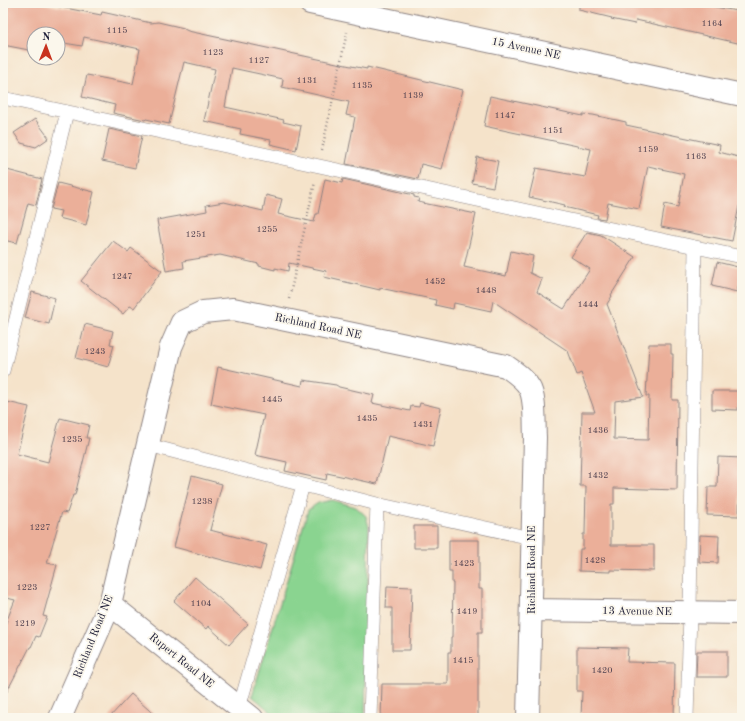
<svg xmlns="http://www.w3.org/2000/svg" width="745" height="721" font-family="'Old Standard TT',serif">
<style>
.green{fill:#8ad490;stroke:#567b66}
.building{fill:#ebaf99}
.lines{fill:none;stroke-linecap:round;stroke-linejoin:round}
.lane-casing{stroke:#8c8282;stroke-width:14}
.street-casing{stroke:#8c8282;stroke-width:24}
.path{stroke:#8c8282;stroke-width:2.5;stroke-dasharray:1 3;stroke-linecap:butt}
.lane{stroke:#fff;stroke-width:13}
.street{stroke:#fff;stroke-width:22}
.labels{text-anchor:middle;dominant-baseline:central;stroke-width:3.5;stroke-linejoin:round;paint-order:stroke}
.number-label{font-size:9px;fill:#544552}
.street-label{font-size:11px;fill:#22223b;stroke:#fbf7ec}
</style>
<rect width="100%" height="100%" fill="#fbf7ec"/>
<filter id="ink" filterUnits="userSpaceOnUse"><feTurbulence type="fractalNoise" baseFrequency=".025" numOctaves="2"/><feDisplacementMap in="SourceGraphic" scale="8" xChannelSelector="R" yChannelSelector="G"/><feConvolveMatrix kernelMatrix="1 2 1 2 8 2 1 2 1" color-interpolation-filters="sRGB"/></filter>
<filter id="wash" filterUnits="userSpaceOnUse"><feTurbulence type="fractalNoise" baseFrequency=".012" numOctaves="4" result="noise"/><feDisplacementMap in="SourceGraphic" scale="16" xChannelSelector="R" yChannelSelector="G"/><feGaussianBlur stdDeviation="0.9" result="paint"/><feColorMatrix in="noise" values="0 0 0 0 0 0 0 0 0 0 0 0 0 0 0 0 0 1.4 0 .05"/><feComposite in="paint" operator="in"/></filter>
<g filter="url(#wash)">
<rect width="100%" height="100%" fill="#f5e3ca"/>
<!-- green -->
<path class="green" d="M332 500 356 507 366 516 369 527 365 718H278L252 696 308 510 318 503Z"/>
<g id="blocks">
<!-- building -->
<path class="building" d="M7 3H40L101 15 102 12 151 23 158 22 184 28V29L188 31 346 65 367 69V67L384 71 463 90 442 169 421 164 418 179 346 164 355 117 346 115 349 102 282 87 283 79 232 68 225 107 284 120 283 122 301 126 296 150 270 144 271 140 240 134 241 129 204 121 215 69 184 62 169 124 146 119 145 120 113 113 115 105 82 97 87 75 133 84 140 49 84 37 82 46 58 42V34H34V51L3 45V20Z
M579 3H694L742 12V44L636 20 635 24 611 19 612 18 579 10Z
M490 96 583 116V114L593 115 626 122V125L720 145 719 152 742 158V206H739L732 241 661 227 665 204 678 207 684 174 648 166 639 209 608 203 605 219 597 218 598 215 564 207 565 205 529 197 536 168 585 177 591 149 484 126Z
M35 119 49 138 36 147 21 143 14 133Z
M109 129 142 136 135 168 102 161Z
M477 157 498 161 493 187 472 183Z
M3 169 42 179 36 205 28 203 17 243 3 240Z
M325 179 342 183 343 179 414 195V197L419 198 418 202 476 214 464 267 506 276 511 251 533 256 530 273 542 279 537 292 564 309 590 269 571 257 587 232 601 235 635 257 611 295 612 296 607 304 643 397 615 401 614 439 648 440 649 396H646L649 344H671V354H673L672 400H678L677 490 614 488V504H611V545H654V571L610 570V572L579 571 580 549H583V534H585L586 486H580L582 412H595L581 373 577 375 568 351 493 301 491 311 454 303 453 309 435 305 436 300 380 288V290L324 277 326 271 289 263 288 271 275 268V270L259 266V264L220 255 183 261 184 268 166 271 157 220 207 211 206 205 224 202 263 211 266 195 282 199 278 214 314 222 316 214H318Z
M58 183 94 192 86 225 59 218 61 211 51 209Z
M113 241 128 252 131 248 162 271 134 308 130 306 123 314 81 281Z
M717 262 742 268 737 292 712 286Z
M32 292 55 298 49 324 25 318Z
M85 324 113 331 110 344 114 345 108 367 76 358Z
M218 367 302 386 303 380 336 385 339 387 374 395 372 403 410 411 411 406 419 407 420 403 441 408 433 446 388 436 377 484 327 473 326 480 285 471 287 462 255 455 264 415 211 404Z
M712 391H739L738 410 712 409Z
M7 402 29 407 17 454 48 462 60 418 89 425 86 438H89L75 495H73L67 513 62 512 47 563 57 565 43 616 47 617 39 637 36 636 31 647H30L3 699V630L15 600 3 597V417Z
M718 457 742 458V484H740L739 516 707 515 708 487H717Z
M192 476 222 484 210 530 267 545 260 570 174 547Z
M414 526H437V548H414Z
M700 535 719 536 718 563 699 562Z
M449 540H479V589H482V632H478V718H381L382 684H448V652H451V637H452L453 583H452V571H449Z
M195 577 248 624 229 645 208 626 206 629 174 601Z
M387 586 412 587 410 650H392V608H386Z
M577 647 628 648 627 662 675 663 674 718H581L582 691H577Z
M697 651H727V677H696Z
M131 694 158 718H109Z"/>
</g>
</g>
<g filter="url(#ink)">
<use href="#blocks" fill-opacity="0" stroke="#8c8282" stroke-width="1"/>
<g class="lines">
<defs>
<path id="lane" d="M3 98 742 257
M3 371 67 112
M148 445 377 504 531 538
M239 708 303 485
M370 718 377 504
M687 718 690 612 695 247"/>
<path id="street" d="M310 3 742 95
M110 604 252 718
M532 610 742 613
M60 718 110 604 171 347 182 322 203 312 233 309 506 366C514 372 524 378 529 387 536 398 534 424 535 437L528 718"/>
</defs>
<!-- lane casing -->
<use href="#lane" class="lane-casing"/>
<!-- street casing -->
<use href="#street" class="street-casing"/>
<!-- path -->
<path class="path" d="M322 150 347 32
M289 299 315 182"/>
<!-- lane -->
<use href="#lane" class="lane"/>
<!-- street -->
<use href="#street" class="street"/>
</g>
</g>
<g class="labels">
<!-- number labels -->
<g class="number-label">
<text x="712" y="23">1164</text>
<text x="117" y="30">1115</text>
<text x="213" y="52">1123</text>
<text x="259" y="60">1127</text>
<text x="307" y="80">1131</text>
<text x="362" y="85">1135</text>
<text x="413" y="95">1139</text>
<text x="505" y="115">1147</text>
<text x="553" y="130">1151</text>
<text x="648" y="149">1159</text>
<text x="696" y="156">1163</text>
<text x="267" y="229">1255</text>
<text x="196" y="234">1251</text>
<text x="122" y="276">1247</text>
<text x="435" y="281">1452</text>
<text x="486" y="290">1448</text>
<text x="588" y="304">1444</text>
<text x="95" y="351">1243</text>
<text x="272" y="399">1445</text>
<text x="367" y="418">1435</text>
<text x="423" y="424">1431</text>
<text x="598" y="430">1436</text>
<text x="72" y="439">1235</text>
<text x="598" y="475">1432</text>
<text x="202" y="501">1238</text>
<text x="40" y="527">1227</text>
<text x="595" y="560">1428</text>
<text x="464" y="563">1423</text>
<text x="27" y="587">1223</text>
<text x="201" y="603">1104</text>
<text x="467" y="611">1419</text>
<text x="25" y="623">1219</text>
<text x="463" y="660">1415</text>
<text x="602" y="670">1420</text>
</g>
<!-- street labels -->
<g class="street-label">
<text transform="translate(526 49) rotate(12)">15 Avenue NE</text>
<text transform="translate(318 327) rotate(12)">Richland Road NE</text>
<text transform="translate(532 570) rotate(-90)">Richland Road NE</text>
<text transform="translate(637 612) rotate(1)">13 Avenue NE</text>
<text transform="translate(94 637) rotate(-68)">Richland Road NE</text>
<text transform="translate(181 661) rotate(39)">Rupert Road NE</text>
</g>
</g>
<!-- margin -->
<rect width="745" height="721" fill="none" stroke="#fbf7ec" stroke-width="16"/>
<!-- north arrow -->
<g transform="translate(46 46) rotate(1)"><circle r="19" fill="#fbf7ec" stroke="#a4a2a5"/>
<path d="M0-3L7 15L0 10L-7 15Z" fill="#c8321e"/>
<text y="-6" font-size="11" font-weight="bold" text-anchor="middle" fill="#22223b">N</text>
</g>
</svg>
